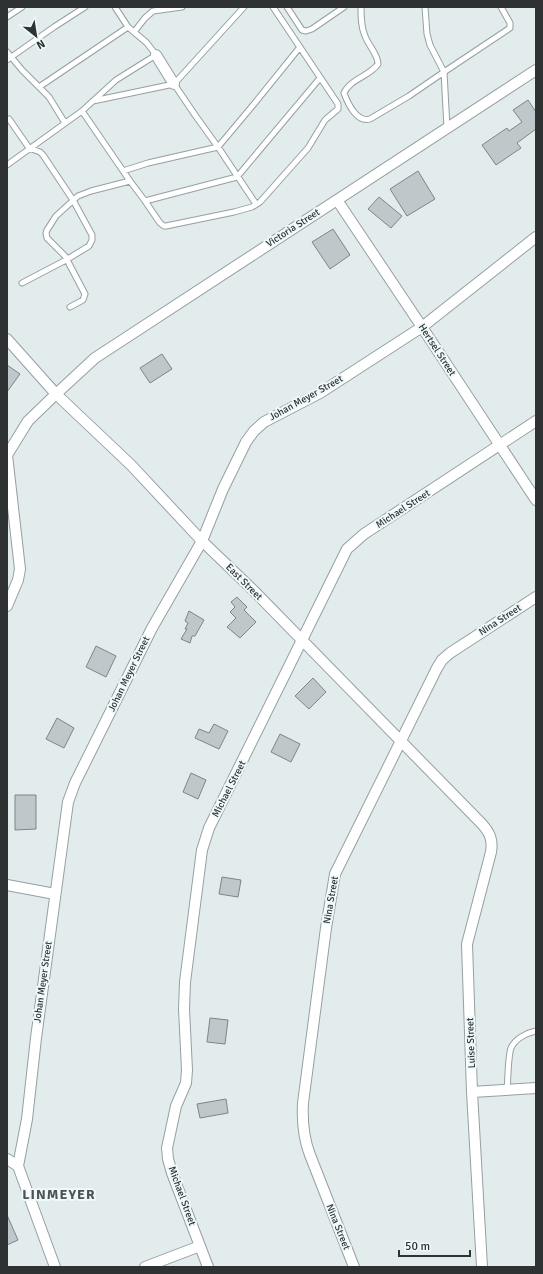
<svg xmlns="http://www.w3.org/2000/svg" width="543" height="1274" font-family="Signika,sans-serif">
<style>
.building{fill:#bec7c9;stroke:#7d8587}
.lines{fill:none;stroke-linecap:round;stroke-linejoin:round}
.service-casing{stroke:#969fa1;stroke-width:7}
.minor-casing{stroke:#969fa1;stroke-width:12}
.service{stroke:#fff;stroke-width:5}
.minor{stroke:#fff;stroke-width:10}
.labels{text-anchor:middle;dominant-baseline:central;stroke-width:4;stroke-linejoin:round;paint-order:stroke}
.street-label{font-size:10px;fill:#2e3233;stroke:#eff9fb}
.district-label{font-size:14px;font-weight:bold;letter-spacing:1px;fill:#4b5355;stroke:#eff9fb}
</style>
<rect width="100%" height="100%" fill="#e2eced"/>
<!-- building -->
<path class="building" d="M528 100 536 112V129L517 143 521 148 496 165 482 145 507 128 509 131 522 122 513 110Z
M418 171 435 199 407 216 390 189Z
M379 197 402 216 391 228 368 209Z
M333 229 350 255 330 269 312 242Z
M162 354 172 369 150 383 140 368Z
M7 365 20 374 7 392Z
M237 597 247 607 244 610 256 622 240 638 227 627 236 618 230 612 235 607 231 602Z
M189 611 204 620 195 636H192L190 643 181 639 187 629H185L188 623 185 621Z
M96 646 116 656 106 677 86 667Z
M313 678 326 692 309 709 295 696Z
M57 718 74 728 64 748 46 739Z
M214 724 228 731 219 749 195 738 199 729 209 733Z
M280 734 300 744 291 762 271 752Z
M191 773 206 780 198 799 183 792Z
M15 795H36V829L15 830Z
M222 877 241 880 238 897 219 894Z
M210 1018 228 1020 225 1044 207 1042Z
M226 1099 228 1113 200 1118 197 1104Z
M7 1215 18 1240 7 1245Z"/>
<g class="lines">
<defs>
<path id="service" d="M115 7 128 27 147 43 156 55 116 80 82 111 130 181 145 201 160 223 164 226H166L234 212 252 207 260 202 308 148 325 120 338 109V104L273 7
M287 7 302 30 306 31 312 29 344 7
M361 7C361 17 361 27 365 36 368 45 378 54 378 64 370 76 350 79 344 93 348 104 357 123 370 119L409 96 444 72 430 45 427 34 425 7
M7 17 22 7
M134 32 145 18 153 11 182 7
M7 52 22 70 49 97 65 123
M7 60 54 27 85 7
M174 84 195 115 218 147 256 204
M39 87 128 27
M93 101 174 84 244 7
M9 119 29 148 40 152 43 155 73 200 92 235V240L89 246 66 260 22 283
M447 128 444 72 510 28V23L501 7
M7 165 82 111
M123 171 148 163 218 147 254 104 300 47
M145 201 237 177 320 78
M70 307 83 300 85 294 65 256 47 238 46 233 47 230 56 216 78 196 91 191 130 181
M507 1090C508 1080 508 1056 511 1048 515 1039 526 1033 536 1031"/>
<path id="minor" d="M156 55 174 84
M337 200 422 327 536 500
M7 339 56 394 131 465 202 541 254 591 482 824C490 833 493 840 491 852L467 944 472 1092 482 1267
M7 606 18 580 20 569 7 455 28 421 56 394 95 358 536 70
M7 885 55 894
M472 1092 536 1088
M7 1159 18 1166
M55 1267 18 1166 27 1119 36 1038 68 802 75 783 152 628 202 541 223 489 246 442 254 431 264 422 320 393 422 327 536 237
M145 1267 200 1246
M208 1267 172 1173 168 1159 167 1148 176 1106 186 1083 187 1070 184 1009 185 982 202 850 209 828 347 549 364 534 536 421
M354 1267 310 1155C303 1137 302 1121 303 1103L326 928 335 874 437 668 442 660 450 653 536 597"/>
</defs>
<!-- service casing -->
<use href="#service" class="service-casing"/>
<!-- minor casing -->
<use href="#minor" class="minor-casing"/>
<!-- service -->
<use href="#service" class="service"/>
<!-- minor -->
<use href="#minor" class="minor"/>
</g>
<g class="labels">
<!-- street labels -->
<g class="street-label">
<text transform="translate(293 228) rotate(-33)">Victoria Street</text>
<text transform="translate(437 350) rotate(57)">Hertsel Street</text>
<text transform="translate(306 398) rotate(-29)">Johan Meyer Street</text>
<text transform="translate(403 509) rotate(-33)">Michael Street</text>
<text transform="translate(244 582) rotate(45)">East Street</text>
<text transform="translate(500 620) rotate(-33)">Nina Street</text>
<text transform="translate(129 674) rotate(-64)">Johan Meyer Street</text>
<text transform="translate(229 789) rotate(-63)">Michael Street</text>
<text transform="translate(331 900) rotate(-80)">Nina Street</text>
<text transform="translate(43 982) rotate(-82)">Johan Meyer Street</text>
<text transform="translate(471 1043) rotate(-92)">Luise Street</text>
<text transform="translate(182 1196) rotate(70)">Michael Street</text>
<text transform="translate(338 1227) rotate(68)">Nina Street</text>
</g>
<!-- district labels -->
<g class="district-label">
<text x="59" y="1194">LINMEYER</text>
</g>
</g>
<!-- border -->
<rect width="543" height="1274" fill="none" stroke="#2e3233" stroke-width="16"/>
<!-- north arrow -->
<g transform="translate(36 36) rotate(150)" stroke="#eff9fb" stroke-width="3" paint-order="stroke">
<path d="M0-3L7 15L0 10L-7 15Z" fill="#2e3233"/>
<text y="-6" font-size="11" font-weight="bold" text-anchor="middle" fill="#2e3233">N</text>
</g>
<!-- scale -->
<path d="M399 1250v6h71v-6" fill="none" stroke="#2e3233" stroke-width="2"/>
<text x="405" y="1250" font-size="12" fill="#2e3233" stroke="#eff9fb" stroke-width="3" paint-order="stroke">50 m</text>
</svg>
